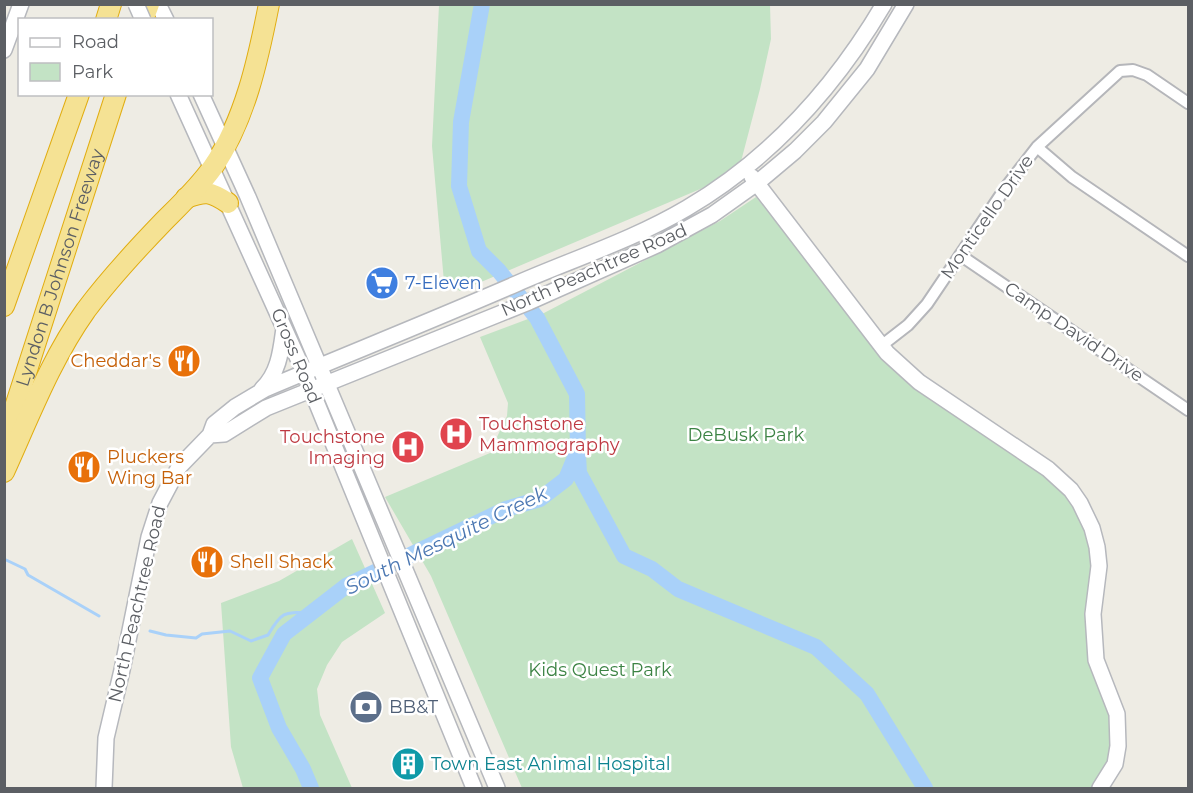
<svg xmlns="http://www.w3.org/2000/svg" width="1193" height="793" font-family="Montserrat,sans-serif">
<style>
.green{fill:#c3e3c5}
.lines{fill:none;stroke-linecap:round;stroke-linejoin:round}
.stream{stroke:#a9d1f9;stroke-width:3}
.river{stroke:#a9d1f9;stroke-width:16}
.street-casing{stroke:#b5b6ba;stroke-width:14}
.secondary-casing{stroke:#b6b8bd;stroke-width:18}
.highway-casing{stroke:#e1ad11;stroke-width:22}
.street{stroke:#fff;stroke-width:10}
.secondary{stroke:#fff;stroke-width:15}
.highway{stroke:#f5e294;stroke-width:20}
.secondary-bridge-casing{stroke:#b6b8bd;stroke-width:18;stroke-linecap:butt}
.secondary-bridge{stroke:#fff;stroke-width:15}
.labels{text-anchor:middle;dominant-baseline:central;stroke-width:5;stroke-linejoin:round;paint-order:stroke}
.street-label{font-size:18px;fill:#5c5f64;stroke:#fff}
.shop-label{font-size:18px;fill:#366cbe;stroke:#fff;text-anchor:start}
.food-label{font-size:18px;fill:#c56008;stroke:#fff;text-anchor:start}
.health-label{font-size:18px;fill:#be3a42;stroke:#fff;text-anchor:start}
.park-label{font-size:18px;fill:#3c8344;stroke:#fff}
.service-label{font-size:18px;fill:#4e5e75;stroke:#fff;text-anchor:start}
.culture-label{font-size:18px;fill:#0d838f;stroke:#fff;text-anchor:start}
.water-label{font-size:20px;font-style:italic;fill:#4b77b2;stroke:#fff}
</style>
<rect width="100%" height="100%" fill="#eeece4"/>
<!-- green -->
<path class="green" d="M439 5H770L771 39 760 89 738 173 460 291 444 282 432 146Z
M756 197 889 364 911 386 972 424 1070 495 1090 542 1093 571 1091 593 1112 714 1110 763 1094 788H522L431 576 385 497 502 448 497 437 507 416 508 403 480 337 544 313 720 221Z
M352 539 385 613 342 642 327 665 317 689 320 715 352 788H243L231 747 221 603 279 581Z"/>
<g class="lines">
<!-- stream -->
<path class="stream" d="M4 559 25 569 28 575 99 616
M150 631 166 635 196 638 202 634 230 631 251 641 268 635C282 611 284 612 311 613"/>
<!-- river -->
<path class="river" d="M578 455 579 473 624 556 652 569 678 589 816 647 867 694 925 788
M311 788 303 769 279 728 260 678 284 634 346 586 506 509 540 499 566 479 578 450 577 394 537 318 499 271 479 251 459 186 461 122 482 4"/>
<defs>
<path id="street" d="M1037 147 1072 177 1188 256
M960 255 1188 410
M881 346 908 325 927 304 1006 187 1037 147 1120 71 1133 70 1147 75 1188 103"/>
<path id="secondary" d="M158 4 166 20
M4 50 21 4
M178 94 304 372 474 788
M201 94 248 197 497 788
M752 177 887 353 919 382 1048 469 1071 490 1080 503 1092 528 1097 547 1099 566 1093 614 1096 660 1117 714 1118 746 1115 764 1100 788
M262 389C279 373 281 350 284 328
M210 435 224 434 266 408 529 302 657 245 712 215 757 183 795 151 824 122 867 69 906 4
M104 788 106 738 122 670 149 537 160 503 179 467 210 435 214 424 235 407 265 389C348 354 433 320 516 284 573 259 633 240 687 208 770 159 835 87 884 4"/>
<g id="highway">
<path d="M106 20 111 4"/>
<path d="M143 20 149 4"/>
<path d="M186 198C206 191 210 191 228 203"/>
<path d="M4 306 79 94"/>
<path id="s1" d="M4 441 116 94"/>
<path d="M4 472C29 417 51 359 86 310 110 278 137 249 164 221 181 204 199 187 213 167 245 120 258 60 269 4"/>
</g>
</defs>
<!-- street casing -->
<use href="#street" class="street-casing"/>
<!-- secondary casing -->
<use href="#secondary" class="secondary-casing"/>
<!-- highway casing -->
<use href="#highway" class="highway-casing"/>
<!-- street -->
<use href="#street" class="street"/>
<!-- secondary -->
<use href="#secondary" class="secondary"/>
<!-- highway -->
<use href="#highway" class="highway"/>
<defs>
<path id="secondary-bridge" d="M136 4 143 20"/>
</defs>
<!-- secondary-bridge casing -->
<use href="#secondary-bridge" class="secondary-bridge-casing"/>
<!-- secondary-bridge -->
<use href="#secondary-bridge" class="secondary-bridge"/>
</g>
<!-- icons -->
<defs>
<symbol id="supermarket-disc" viewBox="-11 -11 22 22"><circle r="9.5" fill="#3f7fe0" stroke="#fff"/><path d="M-6-5.5h2.5l.6 2H6L4.5 2H-2.5L-4.4-4H-6ZM-1.5 3.2a1.3 1.3 0 1 0 .1 0ZM3 3.2a1.3 1.3 0 1 0 .1 0Z" fill="#fff"/></symbol>
<symbol id="restaurant-disc" viewBox="-11 -11 22 22"><circle r="9.5" fill="#e8710a" stroke="#fff"/><path d="M-5-6h1v4h1v-4h1v4h1v-4h1v5L-1.5 .5V6h-2V.5L-5-1ZM5-6V6H3V1.5H1.5Q1.5-4 5-6Z" fill="#fff"/></symbol>
<symbol id="hospital-disc" viewBox="-11 -11 22 22"><circle r="9.5" fill="#e0444e" stroke="#fff"/><path d="M-5-5h3v3.5h4V-5h3V5h-3V1.5h-4V5h-3Z" fill="#fff"/></symbol>
<symbol id="bank-disc" viewBox="-11 -11 22 22"><circle r="9.5" fill="#5c6f8a" stroke="#fff"/><path d="M-6-4H6V4H-6ZM0-2.3a2.3 2.3 0 1 0 0 4.6a2.3 2.3 0 1 0 0-4.6Z" fill="#fff"/></symbol>
<symbol id="building-disc" viewBox="-11 -11 22 22"><circle r="9.5" fill="#0f9aa8" stroke="#fff"/><path d="M-4-6H4V6H1V3H-1V6H-4ZM-2.5-4.3h1.7v1.8h-1.7ZM.8-4.3h1.7v1.8H.8ZM-2.5-1h1.7V.8h-1.7ZM.8-1h1.7V.8H.8Z" fill="#fff"/></symbol>
</defs>
<g fill-rule="evenodd">
<use href="#supermarket-disc" x="363" y="264" width="38" height="38"/>
<use href="#restaurant-disc" x="165" y="342" width="38" height="38"/>
<use href="#hospital-disc" x="437" y="415" width="38" height="38"/>
<use href="#hospital-disc" x="389" y="428" width="38" height="38"/>
<use href="#restaurant-disc" x="65" y="448" width="38" height="38"/>
<use href="#restaurant-disc" x="188" y="543" width="38" height="38"/>
<use href="#bank-disc" x="347" y="688" width="38" height="38"/>
<use href="#building-disc" x="389" y="745" width="38" height="38"/>
</g>
<g class="labels">
<!-- street labels -->
<g class="street-label">
<text transform="translate(987 217) rotate(-55)">Monticello Drive</text>
<text stroke="none"><textPath href="#s1" startOffset="182">Lyndon B Johnson Freeway</textPath></text>
<text transform="translate(594 270) rotate(-24)">North Peachtree Road</text>
<text transform="translate(1074 332) rotate(34)">Camp David Drive</text>
<text transform="translate(296 356) rotate(67)">Gross Road</text>
<text transform="translate(137 604) rotate(-77)">North Peachtree Road</text>
</g>
<!-- shop labels -->
<g class="shop-label">
<text x="405" y="283">7-Eleven</text>
</g>
<!-- food labels -->
<g class="food-label">
<text x="161" y="361" text-anchor="end">Cheddar's</text>
<text x="107" y="457">Pluckers<tspan x="107" dy="21">Wing Bar</tspan></text>
<text x="230" y="562">Shell Shack</text>
</g>
<!-- health labels -->
<g class="health-label">
<text x="479" y="424">Touchstone<tspan x="479" dy="21">Mammography</tspan></text>
<text x="385" y="437" text-anchor="end">Touchstone<tspan x="385" dy="21">Imaging</tspan></text>
</g>
<!-- park labels -->
<g class="park-label">
<text x="746" y="435">DeBusk Park</text>
<text x="600" y="670">Kids Quest Park</text>
</g>
<!-- service labels -->
<g class="service-label">
<text x="389" y="707">BB&amp;T</text>
</g>
<!-- culture labels -->
<g class="culture-label">
<text x="431" y="764">Town East Animal Hospital</text>
</g>
<!-- water labels -->
<g class="water-label">
<text transform="translate(446 540) rotate(-26)">South Mesquite Creek</text>
</g>
</g>
<!-- border -->
<rect width="1193" height="793" fill="none" stroke="#5c5f64" stroke-width="12"/>
<!-- legend -->
<rect x="18" y="18" width="195" height="78" fill="#ffffff" stroke="#bebfc1" stroke-width="1.5"/>
<rect x="30" y="38" width="30" height="9" fill="#ffffff" stroke="#bebfc1" stroke-width="1.5"/>
<text x="72" y="48" font-size="18" fill="#5c5f64">Road</text>
<rect x="30" y="63" width="30" height="18" fill="#c3e3c5" stroke="#bebfc1" stroke-width="1.5"/>
<text x="72" y="78" font-size="18" fill="#5c5f64">Park</text>
</svg>
